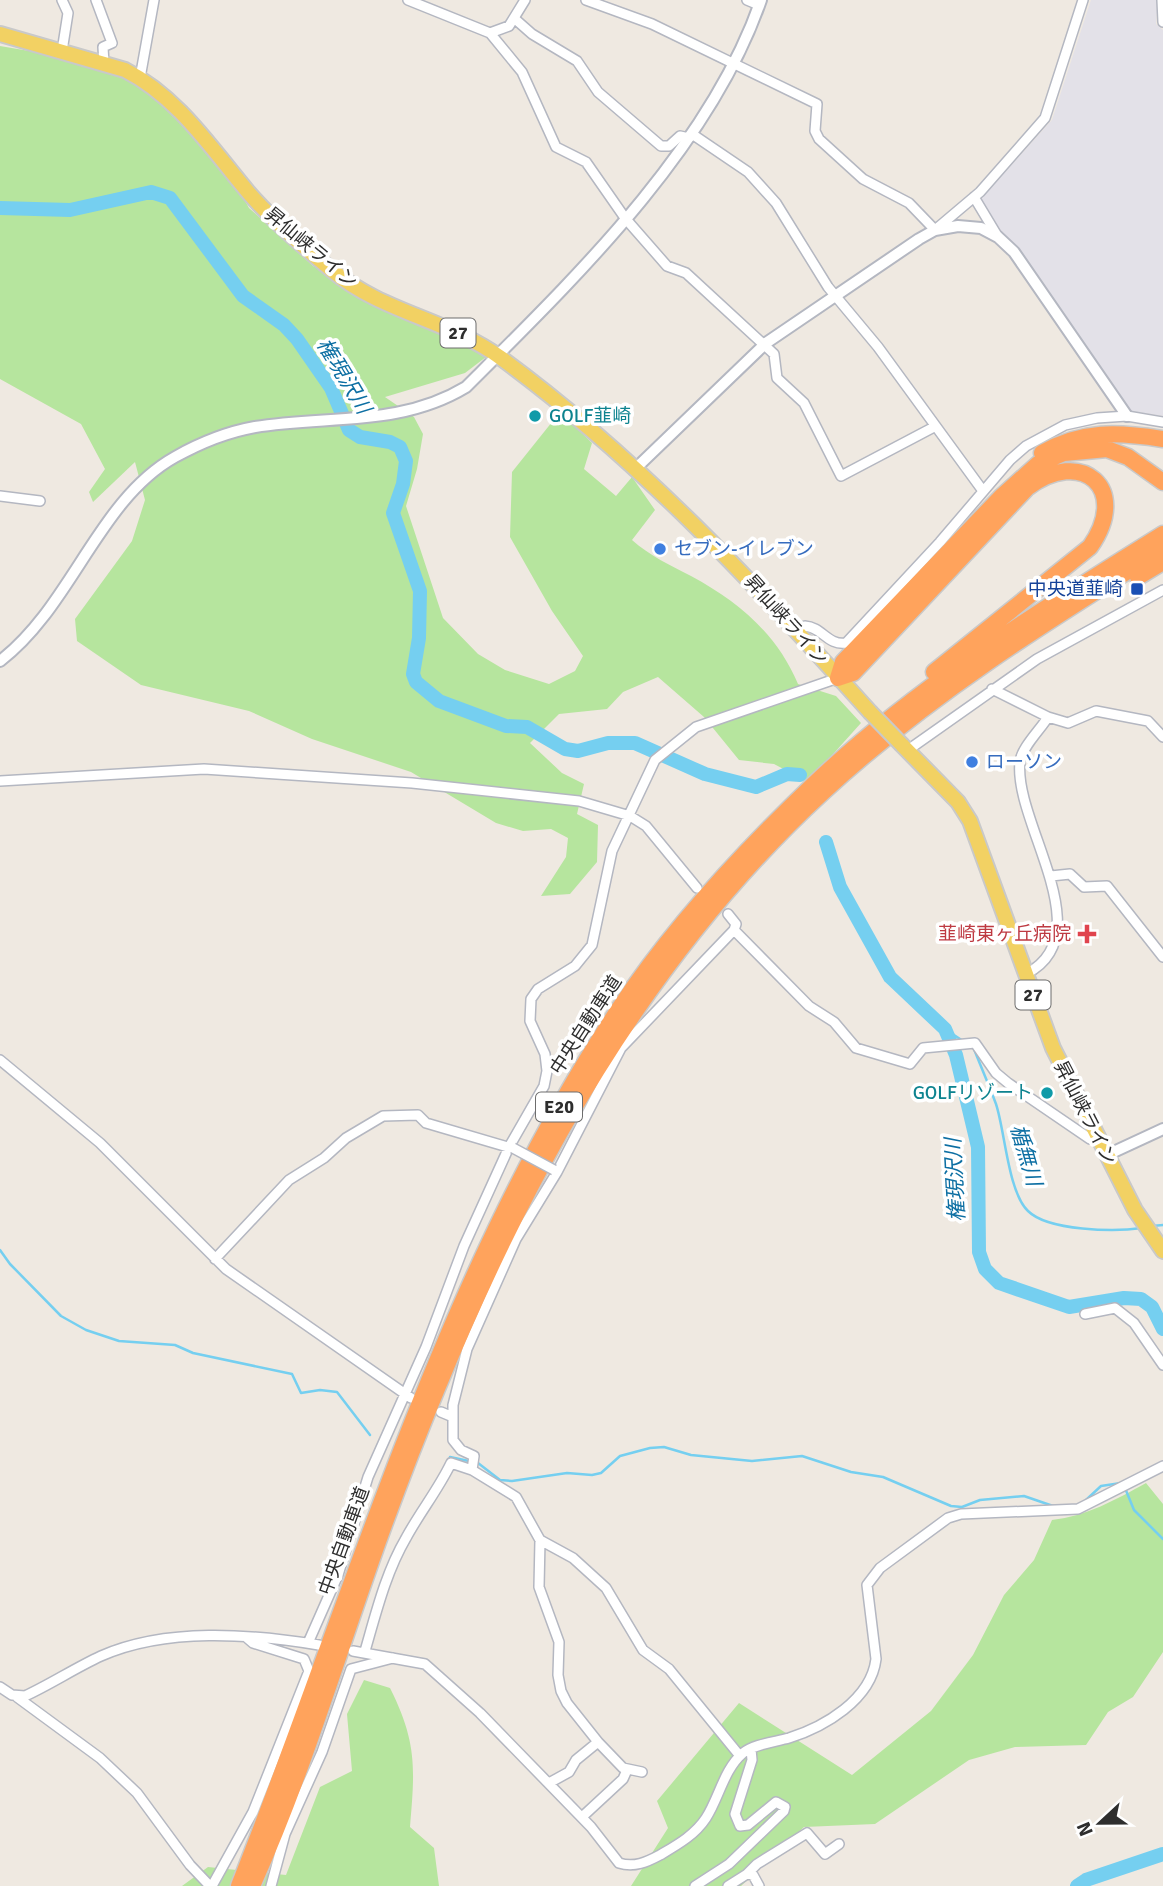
<svg xmlns="http://www.w3.org/2000/svg" width="1163" height="1886" font-family="Signika,'Noto Sans JP',sans-serif">
<style>
.industrial{fill:#e3e1e8}
.green{fill:#b6e59e}
.lines{fill:none;stroke-linecap:round;stroke-linejoin:round}
.stream{stroke:#75cff0;stroke-width:2.5}
.river{stroke:#75cff0;stroke-width:14}
.minor-casing{stroke:#b4b7c1;stroke-width:12}
.tertiary-casing{stroke:#b4b7c1;stroke-width:14}
.primary-casing{stroke:#c9c9c9;stroke-width:18}
.motorway-casing{stroke:#c9c9c9;stroke-width:19}
.minor{stroke:#fff;stroke-width:9}
.tertiary{stroke:#fff;stroke-width:10}
.primary{stroke:#f2d163;stroke-width:14}
.motorway{stroke:#ffa35c;stroke-width:16}
.minor-bridge-casing{stroke:#b4b7c1;stroke-width:12;stroke-linecap:butt}
.primary-bridge-casing{stroke:#c9c9c9;stroke-width:18;stroke-linecap:butt}
.minor-bridge{stroke:#fff;stroke-width:9}
.primary-bridge{stroke:#f2d163;stroke-width:14}
.culture-dot{fill:#0f9aa8;stroke:#fff;stroke-width:2.5}
.shop-dot{fill:#3f7fe0;stroke:#fff;stroke-width:2.5}
.transit-dot{fill:#1a4fb4;stroke:#fff;stroke-width:2.5}
.health-dot{fill:#e0444e;stroke:#fff;stroke-width:2.5}
.labels{text-anchor:middle;dominant-baseline:central;stroke-width:7;stroke-linejoin:round;paint-order:stroke}
.shield{fill:#fff;stroke:#6d6d6d;stroke-width:2}
.shield-label{font-size:18px;font-weight:bold;fill:#2e2e2e}
.street-label{font-size:19px;fill:#2e2e2e;stroke:#fff}
.culture-label{font-size:19px;fill:#0d838f;stroke:#fff;text-anchor:start}
.shop-label{font-size:19px;fill:#366cbe;stroke:#fff;text-anchor:start}
.transit-label{font-size:19px;fill:#164399;stroke:#fff;text-anchor:end}
.health-label{font-size:19px;fill:#be3a42;stroke:#fff;text-anchor:end}
.water-label{font-size:21px;font-style:italic;fill:#0d6fa3;stroke:#fff}
</style>
<rect width="100%" height="100%" fill="#efe9e1"/>
<!-- industrial -->
<path class="industrial" d="M1091 0H1158L1156 24 1163 30V416L1131 411 1018 248 1002 233 981 199 1052 120Z"/>
<!-- green -->
<path class="green" d="M0 46 100 63 166 94 208 135 249 208 313 266 486 357 465 373 385 397 414 417 423 434 417 469 406 506 443 618 478 654 505 670 549 684 575 671 583 656 552 611 510 537 512 472 560 412 592 443 584 469 616 496 632 477 655 510 632 540C650 556 670 565 691 576 739 602 777 634 798 684L836 696 861 723 808 782 774 764 739 760 704 717 658 677 623 692 607 709 559 714 530 743 562 773 584 784 577 814 598 825 597 862 570 894 541 896 566 857 568 838 551 829 523 831 496 823 411 772 312 739 249 711 141 685 77 641 75 619 132 541 145 500 135 462 93 502 89 492 105 469 81 424 0 379Z
M1146 1483 1163 1504V1652L1133 1697 1108 1712 1086 1745 1015 1747 969 1760 875 1824 804 1827 741 1886H631L668 1828 657 1801 739 1703 852 1775 931 1711 973 1655 1004 1595 1034 1560 1052 1520C1087 1516 1115 1500 1146 1483Z
M364 1680 390 1688C417 1742 415 1768 410 1827L434 1848 439 1886H182L208 1867 286 1875 320 1787 352 1771 347 1714Z"/>
<g class="lines">
<!-- stream -->
<path class="stream" d="M945 1029 963 1041
M974 1049C981 1067 989 1085 996 1104 1005 1131 1008 1192 1028 1211 1048 1231 1115 1232 1142 1228
M1152 1226 1163 1225
M0 1250 10 1264 61 1316 86 1330 119 1341 175 1345 193 1353 292 1374 301 1393 320 1390 337 1392 370 1435
M450 1457 478 1463 500 1480 512 1481 567 1473 592 1475 601 1473 620 1456 650 1448 664 1447 691 1455 752 1461 802 1456 851 1472 883 1477 951 1506 962 1507 980 1500 1024 1496 1053 1506
M1125 1488 1134 1510 1163 1539
M1086 1500 1101 1486 1121 1483"/>
<!-- river -->
<path class="river" d="M0 208 70 210 151 192 170 198 243 296 284 325 297 339 331 388 349 430 360 437 390 442 400 447 406 461 403 484 393 513 420 591 419 638 413 674 416 682 439 701 506 726 527 727 565 749 578 751 608 743H635L705 774 756 787 787 774 800 775
M826 842 840 887 890 977 945 1029 956 1055 978 1147 979 1252 985 1269 999 1283 1069 1307 1124 1298 1141 1299 1152 1307 1163 1329
M1077 1886 1086 1880 1163 1854"/>
<defs>
<path id="minor" d="M96 0 112 43 103 47 104 64
M408 0 490 33 509 26 525 0
M586 0 652 24 817 104 815 131 819 139 863 179 909 203 935 230 980 192 1045 118 1083 0
M747 0 759 5
M1162 0 1163 22
M515 19 532 34 577 61 598 92 661 146H669L680 136 689 138
M490 33 522 72 556 147 586 162 625 218 667 266 686 273 774 354 777 378 804 403 841 476 934 427
M62 51 68 13 62 0
M140 78 154 0
M692 134 748 172 776 203 828 287 878 347 983 491
M974 197 998 237
M0 496 40 501
M799 632 805 626C822 627 828 646 846 643L940 542 1010 460 1026 446 1065 425 1097 418 1127 416 1163 422
M992 689 1048 717 1068 723 1096 711 1148 721 1163 737
M908 750 1037 659 1163 590
M0 781 204 769 412 783 579 801 630 816 646 826 697 888
M1051 876 1070 874 1084 887 1107 886 1163 957
M728 914 736 924 734 930 809 1006 834 1022 856 1048 910 1064 923 1048 975 1043 996 1073 1008 1083 1090 1139H1097
M734 930 621 1048 557 1172 516 1239 467 1349 453 1405V1440L461 1450 474 1456 472 1470 516 1497 540 1540 573 1558 606 1588 643 1650 669 1669 740 1756
M1026 974C1103 935 1013 822 1020 762 1021 748 1041 729 1048 717
M0 1060 100 1143 226 1269 411 1398
M215 1259 289 1180 324 1158 346 1138 383 1116 418 1115 426 1123 511 1148
M1085 1314 1115 1308 1134 1323 1163 1365
M441 1412 453 1417
M540 1540 539 1587 559 1642 558 1675 561 1691 567 1703 598 1742 576 1760 569 1772 549 1783
M308 1643 338 1575 368 1477 426 1347 464 1246 509 1147 544 1086 547 1071 545 1054 530 1021 531 999 538 989 575 966 592 945 612 851 655 760 696 727 838 678
M353 1651 425 1664 480 1713 591 1827 619 1863C634 1868 647 1862 660 1855 677 1845 695 1835 706 1818 719 1798 724 1769 743 1753 754 1744 775 1742 789 1738 824 1727 871 1700 876 1659L867 1585 880 1568 948 1518 961 1514 1078 1509 1163 1466
M365 1651C376 1613 386 1572 406 1538 420 1512 438 1490 451 1463L472 1470
M0 1687 12 1695 25 1696C51 1684 75 1668 101 1656 167 1627 250 1634 319 1645
M17 1697 100 1758 137 1793 190 1865 210 1886
M598 1742 623 1768 642 1772
M582 1817 623 1779 627 1770
M747 1874 757 1864 807 1833 825 1854 839 1844
M212 1886 253 1812 309 1671 304 1659 253 1643 246 1637
M271 1886 285 1834 322 1752 351 1669 393 1658
M695 1886 729 1864 784 1811 785 1807 776 1802 748 1825 740 1826 735 1814 752 1760 751 1749
M728 1886 747 1874 753 1875 759 1886"/>
<path id="tertiary" d="M634 470 766 343 919 239 935 230 958 226 981 228 998 237 1014 252 1127 416
M0 661C72 606 98 500 175 457 200 443 227 432 255 427 328 415 400 427 466 387 575 278 710 148 761 0
M1107 1155 1163 1129"/>
<path id="primary" d="M0 34 125 70C178 97 211 148 248 192 272 220 304 247 333 271 382 312 449 320 501 358 639 459 756 585 870 712
M902 745 958 802 970 821 1053 1048 1135 1210 1163 1251"/>
<path id="motorway" d="M1042 453C1083 430 1118 432 1163 439
M1138 577 1163 562
M838 678 853 673 1027 488C1082 446 1131 489 1090 547L934 672
M838 678 843 662 1001 497 1038 464 1064 453 1107 449 1128 457 1163 482
M239 1886C356 1590 442 1277 619 1009 673 927 742 853 813 785 918 685 1040 611 1163 534
M252 1886C305 1769 340 1645 384 1525 482 1257 610 988 823 792 926 697 1044 623 1163 549"/>
</defs>
<!-- minor casing -->
<use href="#minor" class="minor-casing"/>
<!-- tertiary casing -->
<use href="#tertiary" class="tertiary-casing"/>
<!-- primary casing -->
<use href="#primary" class="primary-casing"/>
<!-- motorway casing -->
<use href="#motorway" class="motorway-casing"/>
<!-- minor -->
<use href="#minor" class="minor"/>
<!-- tertiary -->
<use href="#tertiary" class="tertiary"/>
<!-- primary -->
<use href="#primary" class="primary"/>
<!-- motorway -->
<use href="#motorway" class="motorway"/>
<defs>
<path id="minor-bridge" d="M513 1148 554 1170"/>
<path id="primary-bridge" d="M870 712 902 745"/>
</defs>
<!-- minor-bridge casing -->
<use href="#minor-bridge" class="minor-bridge-casing"/>
<!-- primary-bridge casing -->
<use href="#primary-bridge" class="primary-bridge-casing"/>
<!-- minor-bridge -->
<use href="#minor-bridge" class="minor-bridge"/>
<!-- primary-bridge -->
<use href="#primary-bridge" class="primary-bridge"/>
</g>
<!-- markers -->
<g class="culture-dot">
<circle cx="535" cy="416" r="7"/>
<circle cx="1047" cy="1093" r="7"/>
</g>
<g class="shop-dot">
<circle cx="660" cy="549" r="7"/>
<circle cx="972" cy="762" r="7"/>
</g>
<rect class="transit-dot" x="1130" y="582" width="14" height="14" rx="3.5"/>
<path class="health-dot" d="M1083.5 923.5h7v7h7v7h-7v7h-7v-7h-7v-7h7z"/>
<g class="labels">
<!-- shield labels -->
<g class="shield">
<rect x="440.5" y="318.5" width="35" height="29" rx="5"/>
<rect x="1015.5" y="980.5" width="35" height="29" rx="5"/>
<rect x="536" y="1092.5" width="46" height="29" rx="5"/>
</g>
<g class="shield-label">
<text x="458" y="333">27</text>
<text x="1033" y="995">27</text>
<text x="559" y="1107">E20</text>
</g>
<!-- street labels -->
<g class="street-label">
<text transform="translate(311 248) rotate(40)">昇仙峡ライン</text>
<text transform="translate(786 620) rotate(48)">昇仙峡ライン</text>
<text transform="translate(586 1025) rotate(-57)">中央自動車道</text>
<text transform="translate(1085 1113) rotate(63)">昇仙峡ライン</text>
<text transform="translate(344 1541) rotate(-70)">中央自動車道</text>
</g>
<!-- culture labels -->
<g class="culture-label">
<text x="549" y="416">GOLF韮崎</text>
<text x="1033" y="1093" text-anchor="end">GOLFリゾート</text>
</g>
<!-- shop labels -->
<g class="shop-label">
<text x="674" y="549">セブン-イレブン</text>
<text x="986" y="762">ローソン</text>
</g>
<!-- transit labels -->
<g class="transit-label">
<text x="1123" y="589">中央道韮崎</text>
</g>
<!-- health labels -->
<g class="health-label">
<text x="1071" y="934">韮崎東ヶ丘病院</text>
</g>
<!-- water labels -->
<g class="water-label">
<text transform="translate(344 376) rotate(59)">権現沢川</text>
<text transform="translate(1026 1155) rotate(74)">楯無川</text>
<text transform="translate(955 1180) rotate(-93)">権現沢川</text>
</g>
</g>
<!-- north arrow -->
<g transform="translate(1100 1823) rotate(248)" stroke="#ffffff" stroke-width="5" paint-order="stroke">
<path d="M0-5L12 26L0 18L-12 26Z" fill="#2e2e2e"/>
<text y="-10" font-size="19" font-weight="bold" text-anchor="middle" fill="#2e2e2e">N</text>
</g>
</svg>
